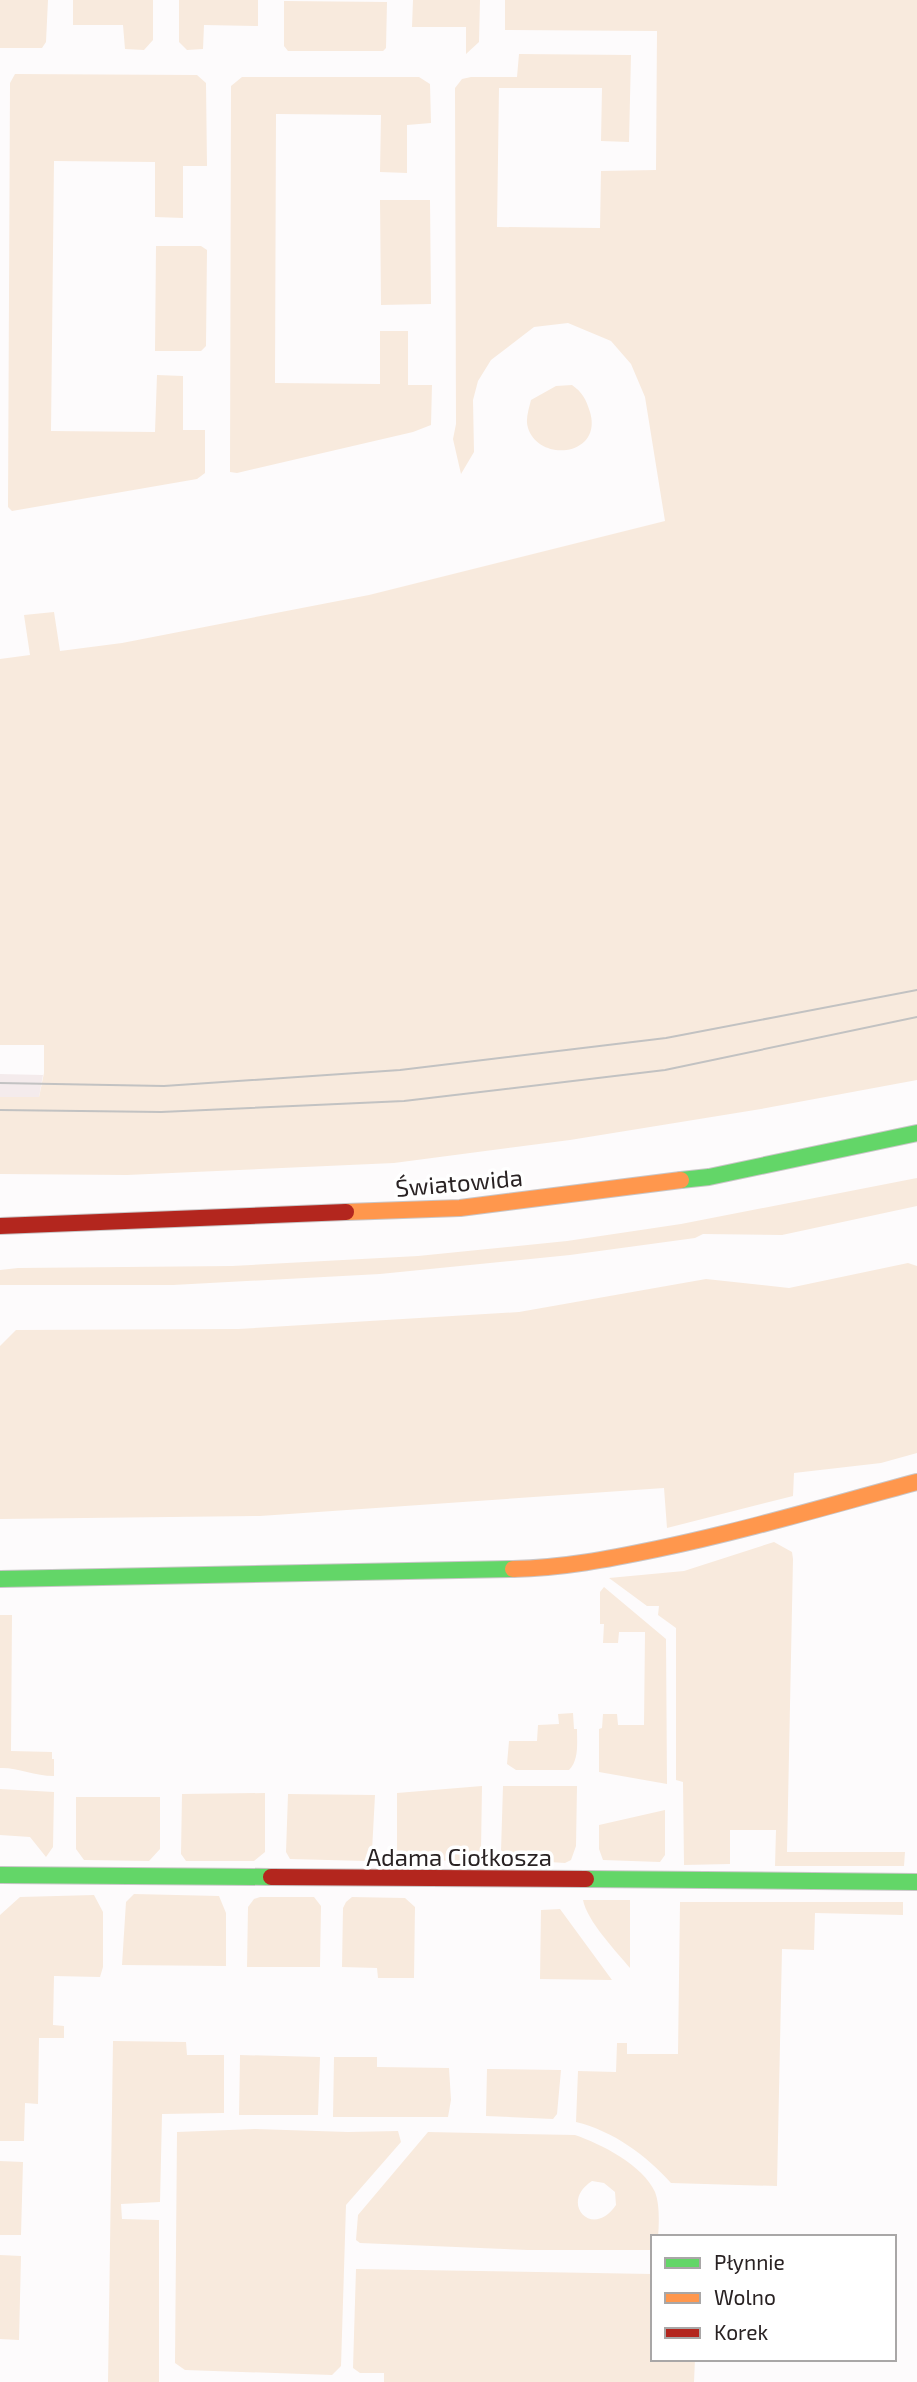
<svg xmlns="http://www.w3.org/2000/svg" width="917" height="2382" font-family="'Exo 2',sans-serif">
<style>
.built{fill:#f4ebec}
.green{fill:#f8eadd;fill-rule:evenodd}
.lines{fill:none;stroke-linecap:round;stroke-linejoin:round}
.fast-casing{stroke:#c9c6c7;stroke-width:18}
.slow-casing{stroke:#c9c6c7;stroke-width:18}
.jam-casing{stroke:#c9c6c7;stroke-width:18}
.fast{stroke:#63d668;stroke-width:16}
.slow{stroke:#ff974d;stroke-width:16}
.jam{stroke:#b3261e;stroke-width:16}
.tram{stroke:#c2c2c2;stroke-width:2}
.labels{text-anchor:middle;dominant-baseline:central;stroke-width:7;stroke-linejoin:round;paint-order:stroke}
.street-label{font-size:24px;fill:#292223;stroke:#fff}
</style>
<rect width="100%" height="100%" fill="#fdfbfc"/>
<!-- built -->
<path class="built" d="M0 1074 43 1075 39 1097H0Z"/>
<!-- green -->
<path class="green" d="M0 0H48L46 42 42 48H0Z
M73 0H153V40L144 50 125 49 123 25H73Z
M179 0H258V26L204 25 203 49 187 50 179 42Z
M413 0H480L479 42 466 54V27H412Z
M505 0H917V1080L761 1109 570 1140 394 1163 127 1175 0 1174V1097H39L44 1073V1045H0V659L30 655 24 615 54 612 60 651 122 643 369 595 665 521 645 397 631 364 611 341 568 323 534 327 491 360 478 381 473 400 474 452 461 474 453 439 456 424 455 88 462 79 471 77H517L519 54 631 55 629 142 601 141 602 88H499L497 227 600 228 601 171 656 170 657 31 505 30Z
M284 1 387 2 386 48 383 51H288L284 46Z
M15 74 197 75 206 83 207 166H183V218L155 217V162L54 161 51 431 155 432 157 375 183 376V430H205V473L197 479 12 511 8 507 10 83Z
M242 77H419L430 84 431 123 407 125V173L380 172 381 115 276 114 275 383 380 384V331H408V385H432L431 425 413 432 237 473 230 472 231 86Z
M380 200H430L431 304 381 305Z
M156 246H201L207 250 206 346 201 351H155Z
M572 385C582 392 586 399 590 412 603 456 539 463 528 428 525 419 529 409 531 400L556 386Z
M917 1178V1206L782 1235 703 1234 695 1238 570 1255 380 1274 173 1285H0V1270L18 1268 232 1266 418 1256 567 1241 681 1224Z
M908 1263 917 1266V1453L881 1463 794 1473 793 1496 667 1528 664 1488 260 1516 0 1519V1346L16 1330 238 1329 519 1312 706 1279 789 1288Z
M774 1542 792 1552 793 1559 787 1852H905L904 1866H775L776 1830H730V1864L684 1865 683 1782 676 1780V1628L658 1615 659 1606H647L609 1578 684 1571Z
M604 1587 666 1639 667 1784 599 1772V1729L602 1728 603 1714H617L618 1725H644L645 1632H619L618 1643H603L604 1624H600V1592Z
M0 1615H12L11 1751 52 1752V1759H54V1776C34 1776 16 1767 0 1768Z
M573 1713 574 1729H577C577 1744 579 1760 569 1770H516L507 1764 509 1741H537L538 1725 559 1724 558 1714Z
M482 1786 481 1850 472 1861 405 1860 397 1850V1793Z
M503 1786H577L576 1846 571 1860 565 1863 504 1859 501 1851Z
M0 1789 54 1792 53 1847 46 1857 30 1837 0 1835Z
M265 1793V1852L254 1861H186L181 1854 182 1794Z
M288 1794 375 1795 372 1851 366 1861 290 1859 286 1852Z
M76 1797H160V1849L149 1861 84 1860 76 1849Z
M665 1810V1855L660 1862 603 1860 599 1849V1825Z
M134 1894 219 1896 226 1913V1966L122 1965 126 1902Z
M94 1895 103 1912V1967L100 1977 54 1976 53 2025 64 2026V2038H39L38 2104 25 2103 24 2141H0V1915L20 1897Z
M260 1897H314L321 1906 320 1967H247L248 1907 254 1899Z
M352 1897 405 1898 415 1907 414 1978H378L377 1968 342 1967 343 1908 346 1902Z
M583 1900H630V1968C616 1951 587 1921 583 1900Z
M680 1902H903V1915L815 1913 814 1950 782 1949 777 2186 671 2183C646 2155 613 2131 576 2122L578 2071 616 2072 617 2043H627V2054H678Z
M560 1909 612 1980 540 1979 541 1910Z
M113 2041 186 2042 187 2055H224V2113L162 2114 160 2202 121 2204 122 2219 159 2220V2382H108Z
M240 2055 320 2057 318 2115H239Z
M334 2057H377V2067L449 2068 451 2100 448 2117H333Z
M487 2069 561 2070 557 2114 553 2119 486 2116Z
M255 2129 348 2132 398 2131 401 2142 346 2205 341 2366 332 2375 185 2370 175 2363 177 2132Z
M428 2132 575 2135C601 2144 643 2165 655 2192 660 2205 659 2224 658 2237H653V2250H528L360 2243 356 2240 358 2215ZM592 2181 604 2183 615 2192 616 2205C593 2240 558 2203 592 2181Z
M0 2161 23 2162 21 2235H0Z
M0 2255 21 2256 19 2340 0 2339Z
M356 2269 652 2274 653 2359H695L694 2382H384V2373H360L353 2368Z"/>
<g class="lines">
<defs>
<path id="fast" d="M681 1180 709 1177 917 1133
M0 1579 513 1569
M0 1875 271 1877
M586 1879 917 1882"/>
<path id="slow" d="M346 1212 460 1208 681 1180
M513 1569C563 1568 609 1559 657 1549 744 1531 831 1505 917 1482"/>
<path id="jam" d="M0 1226 346 1212
M271 1877 586 1879"/>
</defs>
<!-- fast casing -->
<use href="#fast" class="fast-casing"/>
<!-- slow casing -->
<use href="#slow" class="slow-casing"/>
<!-- jam casing -->
<use href="#jam" class="jam-casing"/>
<!-- fast -->
<use href="#fast" class="fast"/>
<!-- slow -->
<use href="#slow" class="slow"/>
<!-- jam -->
<use href="#jam" class="jam"/>
<!-- tram -->
<path class="tram" d="M0 1083 164 1086 400 1070 666 1038 917 990
M0 1110 161 1112 404 1101 665 1070 917 1017"/>
</g>
<g class="labels">
<!-- street labels -->
<g class="street-label">
<text transform="translate(459 1182) rotate(-5)">Światowida</text>
<text x="459" y="1856">Adama Ciołkosza</text>
</g>
</g>
<!-- legend -->
<rect x="651" y="2235" width="245" height="126" fill="#ffffff" stroke="#a9a7a7" stroke-width="2"/>
<rect x="665" y="2258" width="35" height="10" fill="#63d668" stroke="#a9a7a7" stroke-width="2"/>
<text x="714" y="2270" font-size="21" fill="#292223">Płynnie</text>
<rect x="665" y="2293" width="35" height="10" fill="#ff974d" stroke="#a9a7a7" stroke-width="2"/>
<text x="714" y="2305" font-size="21" fill="#292223">Wolno</text>
<rect x="665" y="2328" width="35" height="10" fill="#b3261e" stroke="#a9a7a7" stroke-width="2"/>
<text x="714" y="2340" font-size="21" fill="#292223">Korek</text>
</svg>
